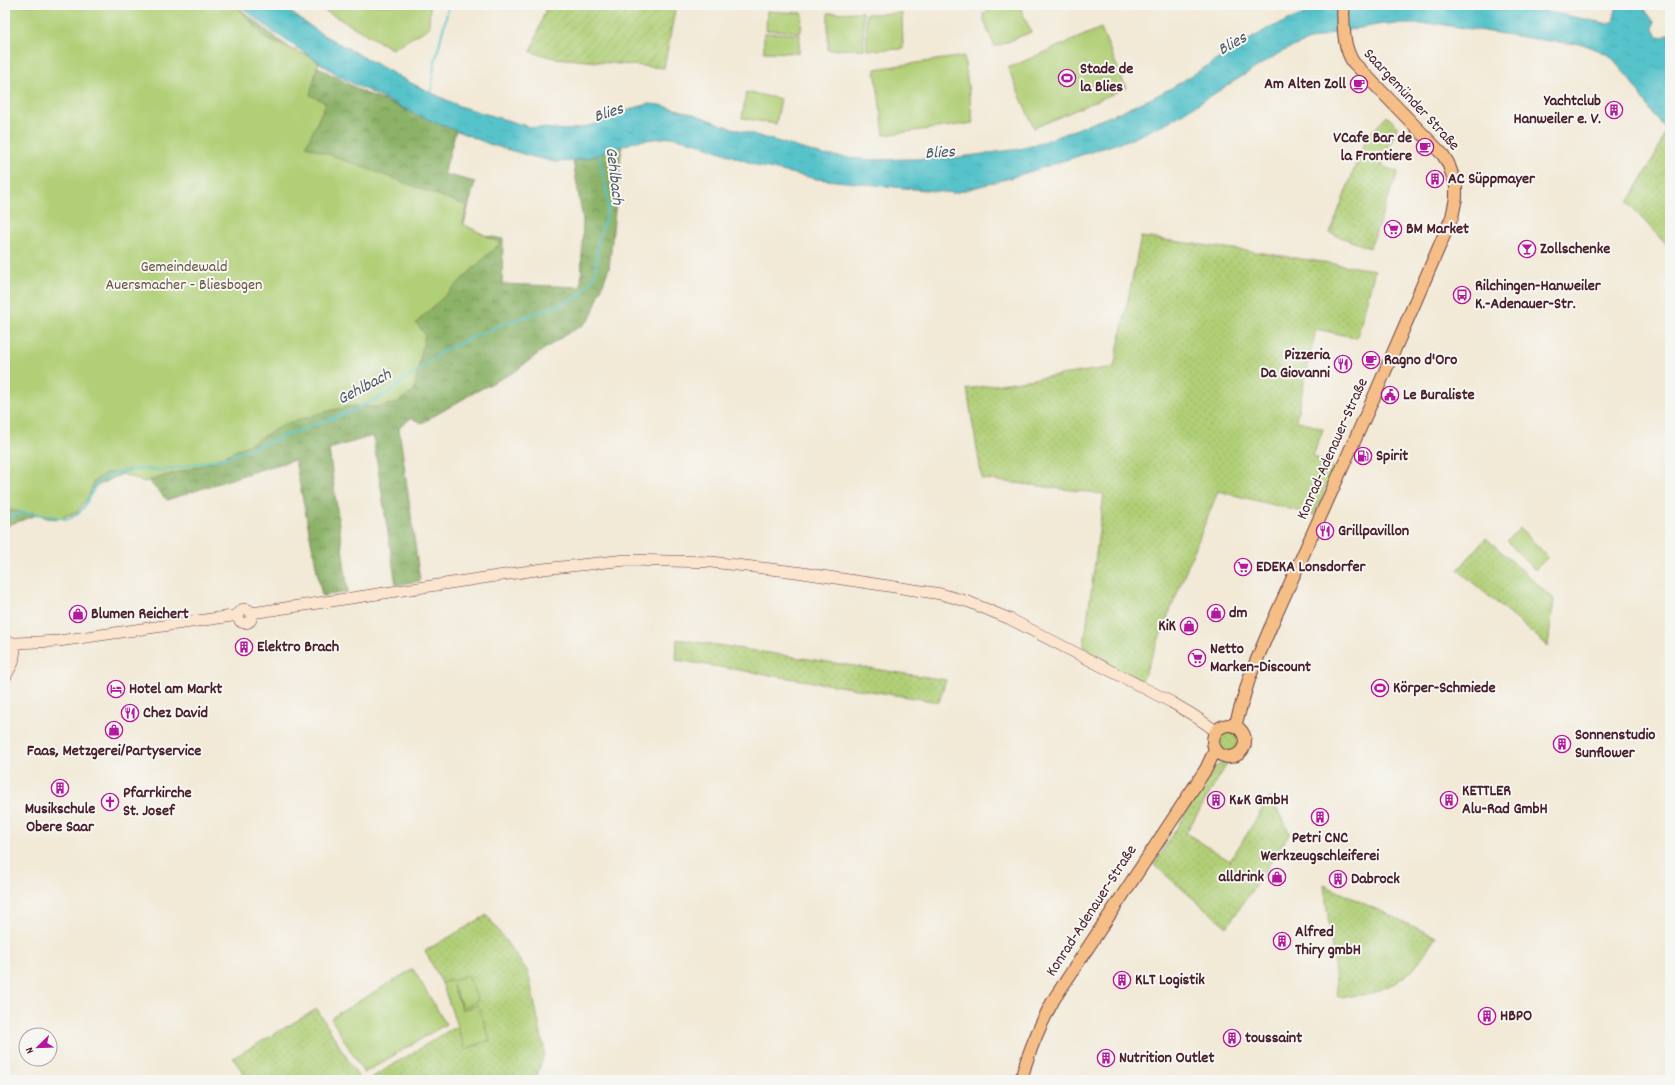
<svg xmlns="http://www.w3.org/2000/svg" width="1675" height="1085" font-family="Dekko,sans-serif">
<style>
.grass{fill:url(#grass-dots);stroke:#7d7750}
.forest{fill:url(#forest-crowns);stroke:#6b6849}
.park{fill:#b0cf76;stroke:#7d7750}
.garden{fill:url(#garden-furrows);stroke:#7d7750}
.water{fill:url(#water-ripples);stroke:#50717a}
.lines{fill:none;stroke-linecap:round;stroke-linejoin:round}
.stream{stroke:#56c3ca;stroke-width:2}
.secondary-casing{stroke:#633d45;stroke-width:12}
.primary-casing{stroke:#633d45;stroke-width:14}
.secondary{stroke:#fbe5cf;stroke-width:11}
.primary{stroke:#f6be87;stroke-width:12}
.labels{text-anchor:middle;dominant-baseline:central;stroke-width:4;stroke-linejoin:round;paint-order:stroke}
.poi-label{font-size:16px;font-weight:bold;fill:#4a1f2b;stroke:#f6f6f2;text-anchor:start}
.street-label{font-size:16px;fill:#4a1f2b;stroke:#f6f6f2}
.park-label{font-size:16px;fill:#695442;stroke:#f6f6f2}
.water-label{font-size:17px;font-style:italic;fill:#4e5863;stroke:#f6f6f2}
</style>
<defs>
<pattern id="grass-dots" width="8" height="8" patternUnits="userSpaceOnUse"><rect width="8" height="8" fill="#b0cf76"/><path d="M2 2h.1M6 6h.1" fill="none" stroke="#99b166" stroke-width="1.8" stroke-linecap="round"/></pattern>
<pattern id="forest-crowns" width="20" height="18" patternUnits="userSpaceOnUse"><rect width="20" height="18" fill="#8cb267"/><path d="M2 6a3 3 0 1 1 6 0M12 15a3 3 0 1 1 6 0" fill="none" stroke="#749055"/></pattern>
<pattern id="garden-furrows" width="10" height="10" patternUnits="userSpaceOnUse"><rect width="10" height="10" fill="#b0cf76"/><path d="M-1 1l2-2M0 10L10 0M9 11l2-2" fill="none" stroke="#99b166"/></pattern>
<pattern id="water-ripples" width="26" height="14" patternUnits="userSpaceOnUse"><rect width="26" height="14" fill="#56c3ca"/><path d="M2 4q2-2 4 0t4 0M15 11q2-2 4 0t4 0" fill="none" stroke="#4ca7ae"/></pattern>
</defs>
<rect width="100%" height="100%" fill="#f6f6f2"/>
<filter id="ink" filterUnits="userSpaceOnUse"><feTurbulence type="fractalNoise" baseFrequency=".025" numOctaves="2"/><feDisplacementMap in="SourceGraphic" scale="8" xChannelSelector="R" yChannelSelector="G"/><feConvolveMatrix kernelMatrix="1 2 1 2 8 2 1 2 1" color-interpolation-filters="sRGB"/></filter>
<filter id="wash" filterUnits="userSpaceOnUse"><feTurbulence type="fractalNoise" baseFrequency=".012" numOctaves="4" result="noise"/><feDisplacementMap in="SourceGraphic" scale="16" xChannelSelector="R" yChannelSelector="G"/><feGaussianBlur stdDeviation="0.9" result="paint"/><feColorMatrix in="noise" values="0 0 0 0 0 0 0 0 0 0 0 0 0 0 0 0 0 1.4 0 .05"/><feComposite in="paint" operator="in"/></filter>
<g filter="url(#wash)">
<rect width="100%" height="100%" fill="#f2e9d6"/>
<!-- grass -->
<path class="grass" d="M1387 116 1397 126 1382 166 1398 172 1370 248 1330 233 1366 138Z
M1666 129 1670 134V249L1628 203 1655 156Z
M1141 237 1249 251 1375 270 1357 338 1316 329 1296 420 1323 429 1313 456 1335 468 1314 515 1218 491 1142 681 1083 652 1104 494 982 479 967 389 1114 367Z
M1486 538 1554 599 1548 646 1458 570Z
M677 639 946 680 939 702 676 660Z
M1217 741a12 12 0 1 1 24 0a12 12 0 1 1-24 0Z
M1228 762 1186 833 1230 861 1270 797 1290 833 1227 927 1154 865 1213 769 1221 763Z
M1324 885 1436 937 1413 970 1395 983 1370 994 1338 997Z
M487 915 528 972 545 1053 535 1080H368L463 1022 425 951Z
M317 1009 360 1080H248L233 1058Z"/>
<!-- forest -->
<path class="forest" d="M5 5H235L275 37 304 59 334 76 365 93 456 130 444 174 475 182 462 231 503 239 502 284 581 287 583 220 573 161 587 158 622 145 609 268 590 319 583 325 565 335 543 350 514 372 475 392 422 423 411 418 399 428 420 581 396 585 373 436 329 449 348 592 322 596 295 460 265 468 167 500 140 473H124L34 516 5 526Z"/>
<!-- park -->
<path class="park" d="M5 5H236L266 39 319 60 310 95 326 103 306 146 467 206 463 224 500 243 416 323 425 334 414 391 396 403 379 407 352 406 324 412 285 424 244 447 204 465 143 482 118 472 106 473 94 481 89 496 77 512 58 519 47 518 34 512 25 513 5 509Z
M315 5H430L429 28 392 49Z
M1003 5H1019L1031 32 995 47 984 21 983 13Z
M767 11 802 13 801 32 766 30Z
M863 12 864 49 828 50V13Z
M902 13 903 49 867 50 866 14Z
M1101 28 1126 88 1034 128 1008 68Z
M764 33 800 34 799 53 764 52Z
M964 56 973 123 884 135 875 69Z
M746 92 781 99 776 124 742 118Z
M1520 528 1548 557 1535 570 1507 541Z
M413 969 446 1024 364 1073 331 1018Z
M468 975 478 1001 462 1007 453 986 462 1010 478 1005 490 1040 465 1049 442 983 451 980 452 981Z"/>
<!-- garden -->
<path class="garden" d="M547 5H676L664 68 555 58 531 52Z"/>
<!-- water -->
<path class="water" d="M239 5H280L323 35 411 83 459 106 530 127 567 130 580 128 596 124 634 108 648 104 660 105 694 114 722 125 823 155 871 160 953 158 1020 149 1038 144 1113 115 1152 98 1173 87 1267 29 1306 13 1338 5H1514L1609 24 1613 22 1617 5H1645V10L1654 22 1653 28 1658 36 1664 37 1670 33V134L1651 111 1633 83 1613 59 1605 53 1583 44 1555 42 1439 24H1382L1332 33 1307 41 1281 52 1172 120 1134 138 1010 178 954 193 817 179 759 166 694 142 671 137 637 141 587 158 573 161 555 162 534 157 492 145 417 115 344 79 275 33Z"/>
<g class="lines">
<!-- stream -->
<path class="stream" d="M431 94 434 66 449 5
M5 520 22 512 68 519 79 513 84 507 97 483 111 474 135 469 160 470 182 467 225 458 352 411 388 393 443 351 497 326 557 306 578 297 583 292 594 277 596 268 597 247 608 208 606 188 598 152"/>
</g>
</g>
<g filter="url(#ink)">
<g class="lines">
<defs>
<path id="secondary" d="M238 616a7 7 0 1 1 14 0a7 7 0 1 1-14 0Z
M252 613 543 569 626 560 711 562 796 572 941 594 969 602 1010 619 1171 702 1193 715 1216 731
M5 642 16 643 59 641 239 615
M5 678 13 663 16 643"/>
<path id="primary" d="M1213 741a16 16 0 1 1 32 0a16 16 0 1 1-32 0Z
M1235 726 1250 676 1271 626 1370 406 1452 217 1456 198V185L1448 163 1443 155 1353 62C1342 44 1344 25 1343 5
M1021 1080C1028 1052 1040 1025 1054 999L1206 769 1215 750"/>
</defs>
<!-- secondary casing -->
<use href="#secondary" class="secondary-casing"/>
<!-- primary casing -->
<use href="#primary" class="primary-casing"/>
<!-- secondary -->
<use href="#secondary" class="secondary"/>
<!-- primary -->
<use href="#primary" class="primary"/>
</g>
</g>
<!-- icons -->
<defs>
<symbol id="stadium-ring" viewBox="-11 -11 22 22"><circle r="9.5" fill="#f6f6f2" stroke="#b5179e" stroke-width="1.5"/><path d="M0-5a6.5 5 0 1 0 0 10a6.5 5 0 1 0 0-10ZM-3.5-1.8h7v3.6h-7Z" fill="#b5179e"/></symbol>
<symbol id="cafe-ring" viewBox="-11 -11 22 22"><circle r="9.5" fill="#f6f6f2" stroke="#b5179e" stroke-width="1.5"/><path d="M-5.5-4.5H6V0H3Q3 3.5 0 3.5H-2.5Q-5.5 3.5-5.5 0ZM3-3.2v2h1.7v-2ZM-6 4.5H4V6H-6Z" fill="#b5179e"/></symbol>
<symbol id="building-ring" viewBox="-11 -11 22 22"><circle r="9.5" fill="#f6f6f2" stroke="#b5179e" stroke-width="1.5"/><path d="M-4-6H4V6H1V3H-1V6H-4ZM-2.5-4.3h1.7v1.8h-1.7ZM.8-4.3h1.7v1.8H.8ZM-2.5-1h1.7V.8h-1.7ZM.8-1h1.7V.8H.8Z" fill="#b5179e"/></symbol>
<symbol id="supermarket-ring" viewBox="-11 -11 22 22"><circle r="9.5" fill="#f6f6f2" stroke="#b5179e" stroke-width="1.5"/><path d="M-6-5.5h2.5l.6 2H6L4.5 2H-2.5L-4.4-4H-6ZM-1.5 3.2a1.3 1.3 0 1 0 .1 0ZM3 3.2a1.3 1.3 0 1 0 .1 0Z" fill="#b5179e"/></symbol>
<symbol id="bar-ring" viewBox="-11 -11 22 22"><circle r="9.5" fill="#f6f6f2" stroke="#b5179e" stroke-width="1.5"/><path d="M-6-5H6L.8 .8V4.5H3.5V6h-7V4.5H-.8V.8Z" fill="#b5179e"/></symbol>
<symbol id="bus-ring" viewBox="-11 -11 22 22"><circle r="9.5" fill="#f6f6f2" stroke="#b5179e" stroke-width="1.5"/><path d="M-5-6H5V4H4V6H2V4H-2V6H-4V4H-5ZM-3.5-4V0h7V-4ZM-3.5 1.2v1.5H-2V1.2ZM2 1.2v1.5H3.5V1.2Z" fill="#b5179e"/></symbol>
<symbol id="restaurant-ring" viewBox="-11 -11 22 22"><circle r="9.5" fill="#f6f6f2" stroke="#b5179e" stroke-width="1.5"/><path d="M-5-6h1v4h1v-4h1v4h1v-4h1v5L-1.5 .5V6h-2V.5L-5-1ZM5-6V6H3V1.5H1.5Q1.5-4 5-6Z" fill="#b5179e"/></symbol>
<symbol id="civic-ring" viewBox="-11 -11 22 22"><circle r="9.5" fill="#f6f6f2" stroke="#b5179e" stroke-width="1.5"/><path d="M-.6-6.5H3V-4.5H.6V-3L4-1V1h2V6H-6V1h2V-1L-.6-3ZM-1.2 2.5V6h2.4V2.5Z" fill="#b5179e"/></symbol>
<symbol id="fuel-ring" viewBox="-11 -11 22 22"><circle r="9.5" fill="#f6f6f2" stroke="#b5179e" stroke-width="1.5"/><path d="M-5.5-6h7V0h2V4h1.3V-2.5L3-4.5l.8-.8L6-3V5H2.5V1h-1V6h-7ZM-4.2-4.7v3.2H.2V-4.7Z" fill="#b5179e"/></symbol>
<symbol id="shop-ring" viewBox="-11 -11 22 22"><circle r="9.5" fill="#f6f6f2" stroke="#b5179e" stroke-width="1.5"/><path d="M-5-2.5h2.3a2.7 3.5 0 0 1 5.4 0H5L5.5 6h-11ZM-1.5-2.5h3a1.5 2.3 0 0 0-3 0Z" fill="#b5179e"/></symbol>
<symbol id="hotel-ring" viewBox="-11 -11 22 22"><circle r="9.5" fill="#f6f6f2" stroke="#b5179e" stroke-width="1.5"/><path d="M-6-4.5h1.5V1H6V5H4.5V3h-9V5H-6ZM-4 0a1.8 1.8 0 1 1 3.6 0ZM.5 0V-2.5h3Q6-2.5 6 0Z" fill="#b5179e"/></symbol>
<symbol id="church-ring" viewBox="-11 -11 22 22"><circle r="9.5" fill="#f6f6f2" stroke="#b5179e" stroke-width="1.5"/><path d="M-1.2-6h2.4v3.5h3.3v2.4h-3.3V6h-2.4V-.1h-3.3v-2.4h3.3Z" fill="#b5179e"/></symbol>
</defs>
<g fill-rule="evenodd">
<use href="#stadium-ring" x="1057" y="68" width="20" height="20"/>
<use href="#cafe-ring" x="1349" y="74" width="20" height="20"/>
<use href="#building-ring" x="1604" y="100" width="20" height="20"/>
<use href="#cafe-ring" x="1415" y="137" width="20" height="20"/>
<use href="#building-ring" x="1425" y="169" width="20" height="20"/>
<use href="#supermarket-ring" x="1383" y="219" width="20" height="20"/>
<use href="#bar-ring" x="1517" y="239" width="20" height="20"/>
<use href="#bus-ring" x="1452" y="285" width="20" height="20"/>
<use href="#cafe-ring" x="1361" y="350" width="20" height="20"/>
<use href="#restaurant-ring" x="1333" y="354" width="20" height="20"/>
<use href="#civic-ring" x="1380" y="385" width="20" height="20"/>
<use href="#fuel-ring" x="1353" y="446" width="20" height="20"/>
<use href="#restaurant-ring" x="1315" y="521" width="20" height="20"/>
<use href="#supermarket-ring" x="1233" y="557" width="20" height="20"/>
<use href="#shop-ring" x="1206" y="603" width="20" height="20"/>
<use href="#shop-ring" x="68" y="604" width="20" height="20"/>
<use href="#shop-ring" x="1179" y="616" width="20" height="20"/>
<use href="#building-ring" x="234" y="637" width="20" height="20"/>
<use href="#supermarket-ring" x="1187" y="648" width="20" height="20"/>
<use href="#stadium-ring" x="1370" y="678" width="20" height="20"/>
<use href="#hotel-ring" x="106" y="679" width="20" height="20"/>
<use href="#restaurant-ring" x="120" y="703" width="20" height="20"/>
<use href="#shop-ring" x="104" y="720" width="20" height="20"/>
<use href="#building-ring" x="1552" y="734" width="20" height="20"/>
<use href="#building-ring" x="50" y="778" width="20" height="20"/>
<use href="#building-ring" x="1206" y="790" width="20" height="20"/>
<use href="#building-ring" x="1439" y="790" width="20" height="20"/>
<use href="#church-ring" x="100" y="792" width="20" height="20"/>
<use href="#building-ring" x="1310" y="807" width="20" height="20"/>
<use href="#shop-ring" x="1267" y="867" width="20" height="20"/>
<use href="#building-ring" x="1328" y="869" width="20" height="20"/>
<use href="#building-ring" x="1272" y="931" width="20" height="20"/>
<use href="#building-ring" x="1112" y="970" width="20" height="20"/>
<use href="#building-ring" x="1477" y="1006" width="20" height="20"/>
<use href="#building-ring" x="1222" y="1028" width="20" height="20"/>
<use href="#building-ring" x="1096" y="1048" width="20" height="20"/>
</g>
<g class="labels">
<!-- poi labels -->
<g class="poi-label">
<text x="1080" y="69">Stade de<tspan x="1080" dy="18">la Blies</tspan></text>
<text x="1346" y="84" text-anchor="end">Am Alten Zoll</text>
<text x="1601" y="101" text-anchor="end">Yachtclub<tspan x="1601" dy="18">Hanweiler e. V.</tspan></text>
<text x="1412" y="138" text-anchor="end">VCafe Bar de<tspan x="1412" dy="18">la Frontiere</tspan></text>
<text x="1448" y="179">AC Süppmayer</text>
<text x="1406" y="229">BM Market</text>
<text x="1540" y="249">Zollschenke</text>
<text x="1475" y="286">Rilchingen-Hanweiler<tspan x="1475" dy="18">K.-Adenauer-Str.</tspan></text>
<text x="1330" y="355" text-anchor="end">Pizzeria<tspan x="1330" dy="18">Da Giovanni</tspan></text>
<text x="1384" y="360">Ragno d'Oro</text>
<text x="1403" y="395">Le Buraliste</text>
<text x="1376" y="456">Spirit</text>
<text x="1338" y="531">Grillpavillon</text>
<text x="1256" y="567">EDEKA Lonsdorfer</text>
<text x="1229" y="613">dm</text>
<text x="91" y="614">Blumen Reichert</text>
<text x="1176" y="626" text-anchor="end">KiK</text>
<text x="257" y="647">Elektro Brach</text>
<text x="1210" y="649">Netto<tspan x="1210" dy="18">Marken-Discount</tspan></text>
<text x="1393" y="688">Körper-Schmiede</text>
<text x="129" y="689">Hotel am Markt</text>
<text x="143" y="713">Chez David</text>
<text x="1575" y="735">Sonnenstudio<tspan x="1575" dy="18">Sunflower</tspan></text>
<text x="114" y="751" text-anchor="middle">Faas, Metzgerei/Partyservice</text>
<text x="1462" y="791">KETTLER<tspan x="1462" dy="18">Alu-Rad GmbH</tspan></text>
<text x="123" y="793">Pfarrkirche<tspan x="123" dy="18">St. Josef</tspan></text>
<text x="1229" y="800">K&amp;K GmbH</text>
<text x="60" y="809" text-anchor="middle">Musikschule<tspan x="60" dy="18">Obere Saar</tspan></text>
<text x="1320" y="838" text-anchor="middle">Petri CNC<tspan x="1320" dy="18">Werkzeugschleiferei</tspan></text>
<text x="1264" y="877" text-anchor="end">alldrink</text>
<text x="1351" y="879">Dabrock</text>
<text x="1295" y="932">Alfred<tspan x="1295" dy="18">Thiry gmbH</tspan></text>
<text x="1135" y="980">KLT Logistik</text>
<text x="1500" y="1016">HBPO</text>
<text x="1245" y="1038">toussaint</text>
<text x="1119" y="1058">Nutrition Outlet</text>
</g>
<!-- street labels -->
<g class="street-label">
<text transform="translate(1411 100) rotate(47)">Saargemünder Straße</text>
<text transform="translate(1333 449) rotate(-66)">Konrad-Adenauer-Straße</text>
<text transform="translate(1092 911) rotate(-57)">Konrad-Adenauer-Straße</text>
</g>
<!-- park labels -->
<g class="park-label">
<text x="184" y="267">Gemeindewald<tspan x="184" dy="18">Auersmacher - Bliesbogen</tspan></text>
</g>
<!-- water labels -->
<g class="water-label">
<text transform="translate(1233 45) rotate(-30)">Blies</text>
<text transform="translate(609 114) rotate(-18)">Blies</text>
<text transform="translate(940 154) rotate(-4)">Blies</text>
<text transform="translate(613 176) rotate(83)">Gehlbach</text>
<text transform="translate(365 388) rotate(-28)">Gehlbach</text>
</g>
</g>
<!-- margin -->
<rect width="1675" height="1085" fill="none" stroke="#f6f6f2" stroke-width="20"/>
<!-- north arrow -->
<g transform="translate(38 1047) rotate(247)"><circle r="19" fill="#f6f6f2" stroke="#b1a0a2"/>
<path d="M0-3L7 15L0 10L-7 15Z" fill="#b5179e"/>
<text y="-6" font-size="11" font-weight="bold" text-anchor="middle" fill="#4a1f2b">N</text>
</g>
</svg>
